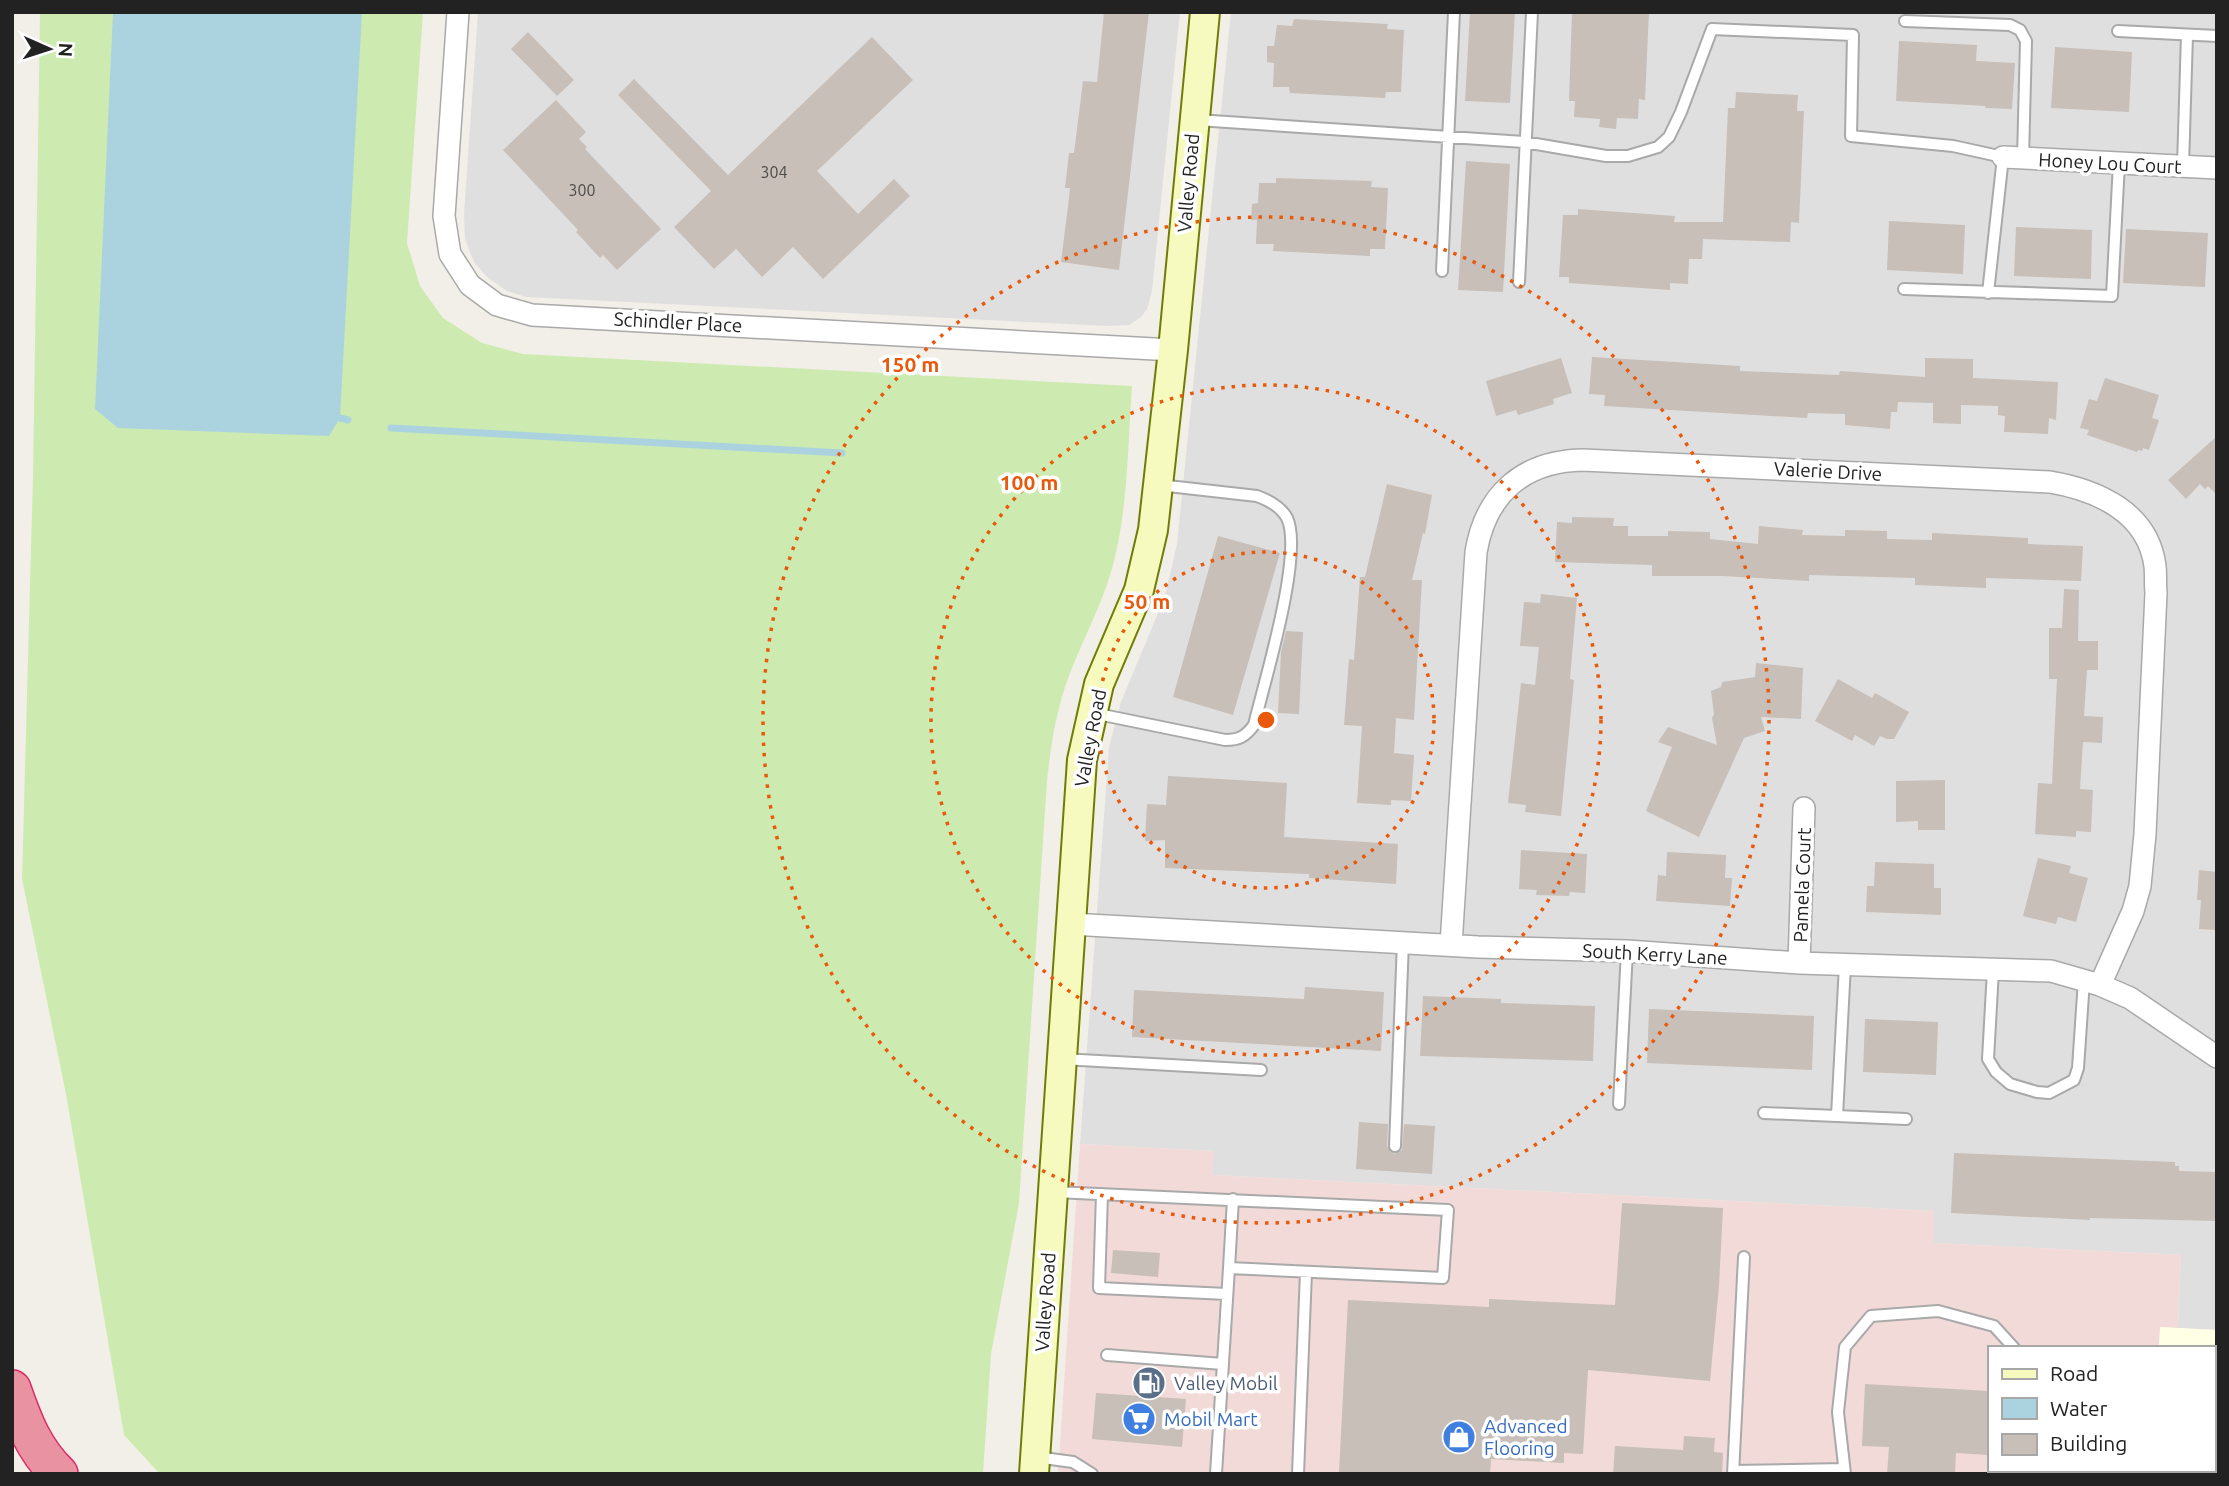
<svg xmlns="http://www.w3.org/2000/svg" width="2229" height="1486" font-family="Ubuntu,sans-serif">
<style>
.residential{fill:#e0dfdf}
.commercial{fill:#f2dad9}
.education{fill:#ffffe5}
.grass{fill:#cdebb0}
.water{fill:#aad3df}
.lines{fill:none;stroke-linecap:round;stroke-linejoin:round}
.stream{stroke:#aad3df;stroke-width:7}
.building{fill:#c7bfb8}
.lane-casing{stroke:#a9a9a9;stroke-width:14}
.street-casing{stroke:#a9a9a9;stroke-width:24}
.secondary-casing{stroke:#707d05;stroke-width:32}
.highway-casing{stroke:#dc2a67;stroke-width:40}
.lane{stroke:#fff;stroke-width:10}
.street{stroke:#fff;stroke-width:21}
.secondary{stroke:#f7fabf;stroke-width:28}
.highway{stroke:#e892a2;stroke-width:37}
.ring{fill:none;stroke:#e8590c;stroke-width:3.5;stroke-dasharray:3.5 7}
.labels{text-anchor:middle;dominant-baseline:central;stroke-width:7;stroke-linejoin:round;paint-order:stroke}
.number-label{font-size:16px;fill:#4b4948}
.street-label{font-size:19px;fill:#222;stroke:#fff}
.service-label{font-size:19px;fill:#4e5e75;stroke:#fff;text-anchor:start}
.shop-label{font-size:19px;fill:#366cbe;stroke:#fff;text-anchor:start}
.centre{fill:#e8590c;stroke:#fff;stroke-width:3.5}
.ring-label{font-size:21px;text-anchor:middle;font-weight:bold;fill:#e8590c;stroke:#fff;stroke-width:7;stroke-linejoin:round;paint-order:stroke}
</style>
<rect width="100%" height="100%" fill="#f2efe9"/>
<!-- residential -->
<path class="residential" d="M478 12H1180L1152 291 1147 309 1141 317 1129 325 1108 326 526 297 507 291 487 277 474 262 465 239 464 214Z
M1231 12H2217V1330L2178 1328 2181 1255 1933 1243V1211L1212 1175 1213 1151 1080 1144 1109 747 1121 702 1165 596 1177 544Z"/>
<!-- commercial -->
<path class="commercial" d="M1080 1144 1214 1151 1212 1175 1934 1211V1243L2181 1255 2178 1328 2160 1327 2159 1348H1989V1470H2155V1474H1058Z"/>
<!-- education -->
<path class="education" d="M2160 1327 2217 1330V1474H2155V1470H2213V1348H2159Z"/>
<!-- grass -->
<path class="grass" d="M40 12H423L407 243 420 286 443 318 482 343 523 354 1132 386C1128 441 1128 503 1115 557 1104 606 1076 649 1062 697 1054 724 1050 753 1047 781L1019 1203 991 1354 983 1474H160L124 1435 66 1094 22 879 33 475Z"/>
<!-- water -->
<path class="water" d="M113 12H362L340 418 329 436 118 428 95 409Z"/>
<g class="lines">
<!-- stream -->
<path class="stream" d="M340 418 348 420
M391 428 842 453"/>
</g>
<!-- building -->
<path class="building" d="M1104 12H1149L1119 270 1061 262 1069 198 1070 188H1065L1069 153H1074L1083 81 1097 82Z
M1470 12H1515L1510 103 1465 101Z
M1572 12H1649L1645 100 1639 99 1638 119 1617 118 1616 129 1599 127 1600 119 1574 117 1575 101H1569Z
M1294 19 1388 24 1387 29 1404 30 1401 92H1386L1385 98 1290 93 1289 87H1273L1274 63 1267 62V46H1274L1277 25 1292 26Z
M528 32 574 80 557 96 511 49Z
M872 37 913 80 817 171 858 214 894 179 910 196 823 279 793 247 762 277 736 249 714 269 674 227 711 191 618 95 634 79 728 175Z
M1899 41 1977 45 1976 61 2015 63 2012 109 1985 108 1986 106 1896 101Z
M2055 47 2132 52 2129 112 2051 108Z
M1736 92 1798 95 1797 111H1804L1799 223 1791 222 1790 242 1703 239 1702 259H1689L1688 284 1670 283V290L1569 283V277H1559L1563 215H1578V209L1675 216 1674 222H1723L1728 108H1735Z
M556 100 586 132 579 139 587 147 585 149 661 229 617 270 603 255 600 258 576 232 578 230 503 150Z
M1466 161 1510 164 1503 292 1458 290Z
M1276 178 1372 181 1371 187 1388 188 1385 249H1370V256L1273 251 1274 244H1256L1257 220H1251L1252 204 1258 203 1259 183H1276Z
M1889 221 1965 225 1963 274 1887 270Z
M2016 227 2092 230 2091 279 2014 276Z
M2126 229 2208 233 2205 287 2123 283Z
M1592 357 1740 366V371L1839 375 1840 371 1925 377V358L1973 359V378L2058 382 2056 420 2049 418 2048 434 2004 432 2005 416 1998 415V406L1961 405V424L1933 423V403L1898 402 1897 412H1891L1890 429 1845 425V414L1808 413 1807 418 1604 406 1605 395 1589 394Z
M1561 358 1572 393 1553 399 1554 404 1518 415 1516 410 1496 416 1486 381Z
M2105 378 2159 395 2152 418 2159 420 2149 450 2143 448 2142 451 2138 450 2137 452 2087 435 2089 430 2080 428 2089 399 2097 401Z
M2217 436V495L2208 486 2205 489 2200 484 2186 499 2168 480Z
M1387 484 1432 495 1425 534 1423 533 1412 580H1422L1414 720 1396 718 1394 753 1414 755 1411 801 1391 800V805L1357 803 1362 726 1344 725 1349 659 1354 660 1360 577H1365Z
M1572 517 1614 518 1613 526H1628V536H1668V531L1710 532V539L1758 544 1759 526 1803 530 1802 535 1845 536V530L1887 531V539L1932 540V533L2028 538V544L2083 546 2081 581 1986 578V588L1915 585V578L1809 575V581L1723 576H1652V565L1555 562 1557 522 1572 523Z
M1218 536 1280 553 1233 715 1173 697Z
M2064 589 2079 590 2078 641H2098V670H2087L2084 716 2103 717 2102 743 2083 742 2080 789 2093 790 2091 832 2076 831V837L2035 834 2038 783 2052 784 2057 679H2049V628H2062Z
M1541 594 1577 598 1570 679 1574 680 1561 816 1525 812 1526 805 1508 803 1521 683 1535 685 1539 647 1520 646 1524 602 1540 603Z
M1286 631 1303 632 1299 714 1278 713 1281 652Z
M1756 663 1803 668 1801 719 1761 717 1765 731 1744 738 1699 837 1646 811 1672 747 1658 742 1668 727 1717 745 1712 718 1714 714 1711 691 1721 687 1722 682 1755 677Z
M1838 679 1872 698 1875 693 1909 712 1894 739H1887L1880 736 1874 746 1855 735 1852 741 1815 721Z
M1168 776 1287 783 1284 837 1398 844 1396 884 1309 878V874L1165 868V840L1145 841 1147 804 1166 805Z
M1945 780V830H1918V821L1896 822V781Z
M1521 850 1587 854 1585 893 1570 892 1569 896 1536 895 1537 890 1519 889Z
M1667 852 1726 855 1725 878H1732L1730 906 1656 901 1658 875 1666 876Z
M2038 858 2071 866 2069 873 2088 878 2076 922 2058 917 2056 924 2023 916Z
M1875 862 1934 864V888H1941V915L1866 912 1867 886H1874Z
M2199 870 2217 872V930L2199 929 2201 900H2197Z
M1305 987 1384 992 1381 1051 1132 1037 1134 990 1304 999Z
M1423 996 1501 999V1003L1595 1006 1593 1061 1420 1056Z
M1649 1009 1814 1016 1812 1070 1647 1063Z
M1865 1019 1938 1022 1936 1075 1863 1072Z
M1359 1122 1388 1124 1387 1146 1394 1154 1402 1150 1404 1124 1435 1126 1432 1174 1356 1169Z
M1954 1153 2175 1162V1166H2179V1171L2217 1172V1221L2090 1218V1220L1951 1213Z
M1622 1203 1723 1208 1719 1286 1710 1381 1588 1370 1583 1454 1564 1453V1463L1491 1459 1490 1474 1339 1472 1348 1300 1489 1307V1299L1615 1305Z
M1113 1250 1160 1253 1158 1277 1111 1273Z
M1865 1384 1989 1391V1455L1956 1453 1955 1474H1887L1889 1447 1862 1446Z
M1096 1393 1186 1399 1182 1447 1092 1439Z
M1684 1436 1715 1438 1714 1452 1723 1453 1722 1474H1613L1615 1446 1683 1450Z"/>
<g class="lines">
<defs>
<path id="lane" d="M1905 21 2010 25 2020 30 2026 41 2023 158
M2118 31 2217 36
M1197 120 1524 142 1606 156H1628L1658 147 1669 137 1681 112 1712 29 1853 35 1851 136 1953 146 2003 157 1988 293
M2183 166 2187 35
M1442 271 1454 12
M1519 282 1532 12
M1904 289 2112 296 2119 163
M1093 713 1225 740C1239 740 1245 737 1254 725 1264 683 1304 553 1287 518 1281 507 1268 500 1257 496L1159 485
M1845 965 1837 1116 1906 1119
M1993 970 1988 1059 1996 1072 2010 1084 2037 1092 2049 1093 2074 1080 2078 1068 2084 980
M1062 1059 1261 1070
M1619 1104 1627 951
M1764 1113 1837 1116
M1395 1146 1403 942
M1055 1192 1448 1210 1443 1278 1229 1268 1216 1474
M1102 1194 1099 1288 1227 1294
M1229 1268 1233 1199
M1107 1355 1223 1364
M1036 1457 1073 1462 1092 1474
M1733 1471 1844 1469
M1298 1474 1306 1272
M1733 1474 1744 1257
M1845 1474 1838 1412 1845 1347 1871 1316 1938 1311 1994 1326 2014 1348
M2014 1474 2016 1470"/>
<path id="street" d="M458 12 444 216 450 254 470 285 497 305 532 315 1173 350
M2003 157 2217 168
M1071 924 1478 947 1627 951 1799 963 2051 971 2100 985 2130 998 2217 1057
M1451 945 1476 552C1486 493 1524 461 1583 460L2050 482C2097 490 2148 512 2155 566 2156 575 2155 584 2156 593L2145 834 2140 886 2133 911 2100 985
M1799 963 1804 808"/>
<path id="secondary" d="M1034 1474 1082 760 1099 684 1139 590 1153 530 1173 350 1205 12"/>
<path id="highway" d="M12 1389C23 1421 34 1450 59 1474"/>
</defs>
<!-- lane casing -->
<use href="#lane" class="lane-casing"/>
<!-- street casing -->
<use href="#street" class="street-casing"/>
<!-- secondary casing -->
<use href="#secondary" class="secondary-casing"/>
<!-- highway casing -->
<use href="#highway" class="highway-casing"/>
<!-- lane -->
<use href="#lane" class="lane"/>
<!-- street -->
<use href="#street" class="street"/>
<!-- secondary -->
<use href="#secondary" class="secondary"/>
<!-- highway -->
<use href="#highway" class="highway"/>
</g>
<!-- distance rings -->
<g class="ring">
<circle cx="1266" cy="720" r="168"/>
<circle cx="1266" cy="720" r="335"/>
<circle cx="1266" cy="720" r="503"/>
</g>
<!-- icons -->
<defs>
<symbol id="fuel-disc" viewBox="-11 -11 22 22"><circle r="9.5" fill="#5c6f8a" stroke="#fff"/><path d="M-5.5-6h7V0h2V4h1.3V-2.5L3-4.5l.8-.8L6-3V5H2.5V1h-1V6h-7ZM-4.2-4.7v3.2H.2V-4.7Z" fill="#fff"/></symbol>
<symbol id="supermarket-disc" viewBox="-11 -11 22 22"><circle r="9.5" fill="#3f7fe0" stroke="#fff"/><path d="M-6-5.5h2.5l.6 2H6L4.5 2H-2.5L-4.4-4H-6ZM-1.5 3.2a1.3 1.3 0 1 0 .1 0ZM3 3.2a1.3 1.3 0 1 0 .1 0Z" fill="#fff"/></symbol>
<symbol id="shop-disc" viewBox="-11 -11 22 22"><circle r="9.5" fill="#3f7fe0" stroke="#fff"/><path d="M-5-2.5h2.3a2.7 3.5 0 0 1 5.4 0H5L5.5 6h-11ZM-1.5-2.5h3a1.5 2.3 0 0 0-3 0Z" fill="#fff"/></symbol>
</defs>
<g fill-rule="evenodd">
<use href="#fuel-disc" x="1130" y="1364" width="38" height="38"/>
<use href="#supermarket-disc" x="1120" y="1400" width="38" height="38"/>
<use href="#shop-disc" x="1440" y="1418" width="38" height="38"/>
</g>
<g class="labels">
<!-- number labels -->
<g class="number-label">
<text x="774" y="172">304</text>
<text x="582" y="190">300</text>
</g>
<!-- street labels -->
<g class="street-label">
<text transform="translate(2110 163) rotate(3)">Honey Lou Court</text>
<text transform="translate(1188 183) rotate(-85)">Valley Road</text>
<text transform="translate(678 322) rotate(3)">Schindler Place</text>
<text transform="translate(1828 471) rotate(3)">Valerie Drive</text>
<text transform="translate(1090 738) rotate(-79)">Valley Road</text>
<text transform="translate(1802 885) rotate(-88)">Pamela Court</text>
<text transform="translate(1655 954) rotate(3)">South Kerry Lane</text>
<text transform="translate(1045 1302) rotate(-86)">Valley Road</text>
</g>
<!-- service labels -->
<g class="service-label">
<text x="1174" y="1383">Valley Mobil</text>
</g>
<!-- shop labels -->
<g class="shop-label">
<text x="1164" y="1419">Mobil Mart</text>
<text x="1484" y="1426">Advanced<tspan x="1484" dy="22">Flooring</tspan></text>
</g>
</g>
<circle cx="1266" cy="720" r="10" class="centre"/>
<g class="ring-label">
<text x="910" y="372">150 m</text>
<text x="1029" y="490">100 m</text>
<text x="1147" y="609">50 m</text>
</g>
<!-- border -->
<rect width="2229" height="1486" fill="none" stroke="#222222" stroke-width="28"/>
<!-- legend -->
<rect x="1988" y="1346" width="228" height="126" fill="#ffffff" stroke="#a7a7a7" stroke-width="2"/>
<rect x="2002" y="1369" width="35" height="10" fill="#f7fabf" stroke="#a7a7a7" stroke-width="2"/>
<text x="2050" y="1381" font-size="21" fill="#222222">Road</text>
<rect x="2002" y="1398" width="35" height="21" fill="#aad3df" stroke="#a7a7a7" stroke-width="2"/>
<text x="2050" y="1416" font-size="21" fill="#222222">Water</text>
<rect x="2002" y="1434" width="35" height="21" fill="#c7bfb8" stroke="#a7a7a7" stroke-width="2"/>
<text x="2050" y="1451" font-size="21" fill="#222222">Building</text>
<!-- north arrow -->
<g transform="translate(49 49) rotate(93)" stroke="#ffffff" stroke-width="5" paint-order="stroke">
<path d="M0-5L12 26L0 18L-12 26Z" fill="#222222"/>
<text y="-10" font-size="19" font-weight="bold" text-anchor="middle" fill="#222222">N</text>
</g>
</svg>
